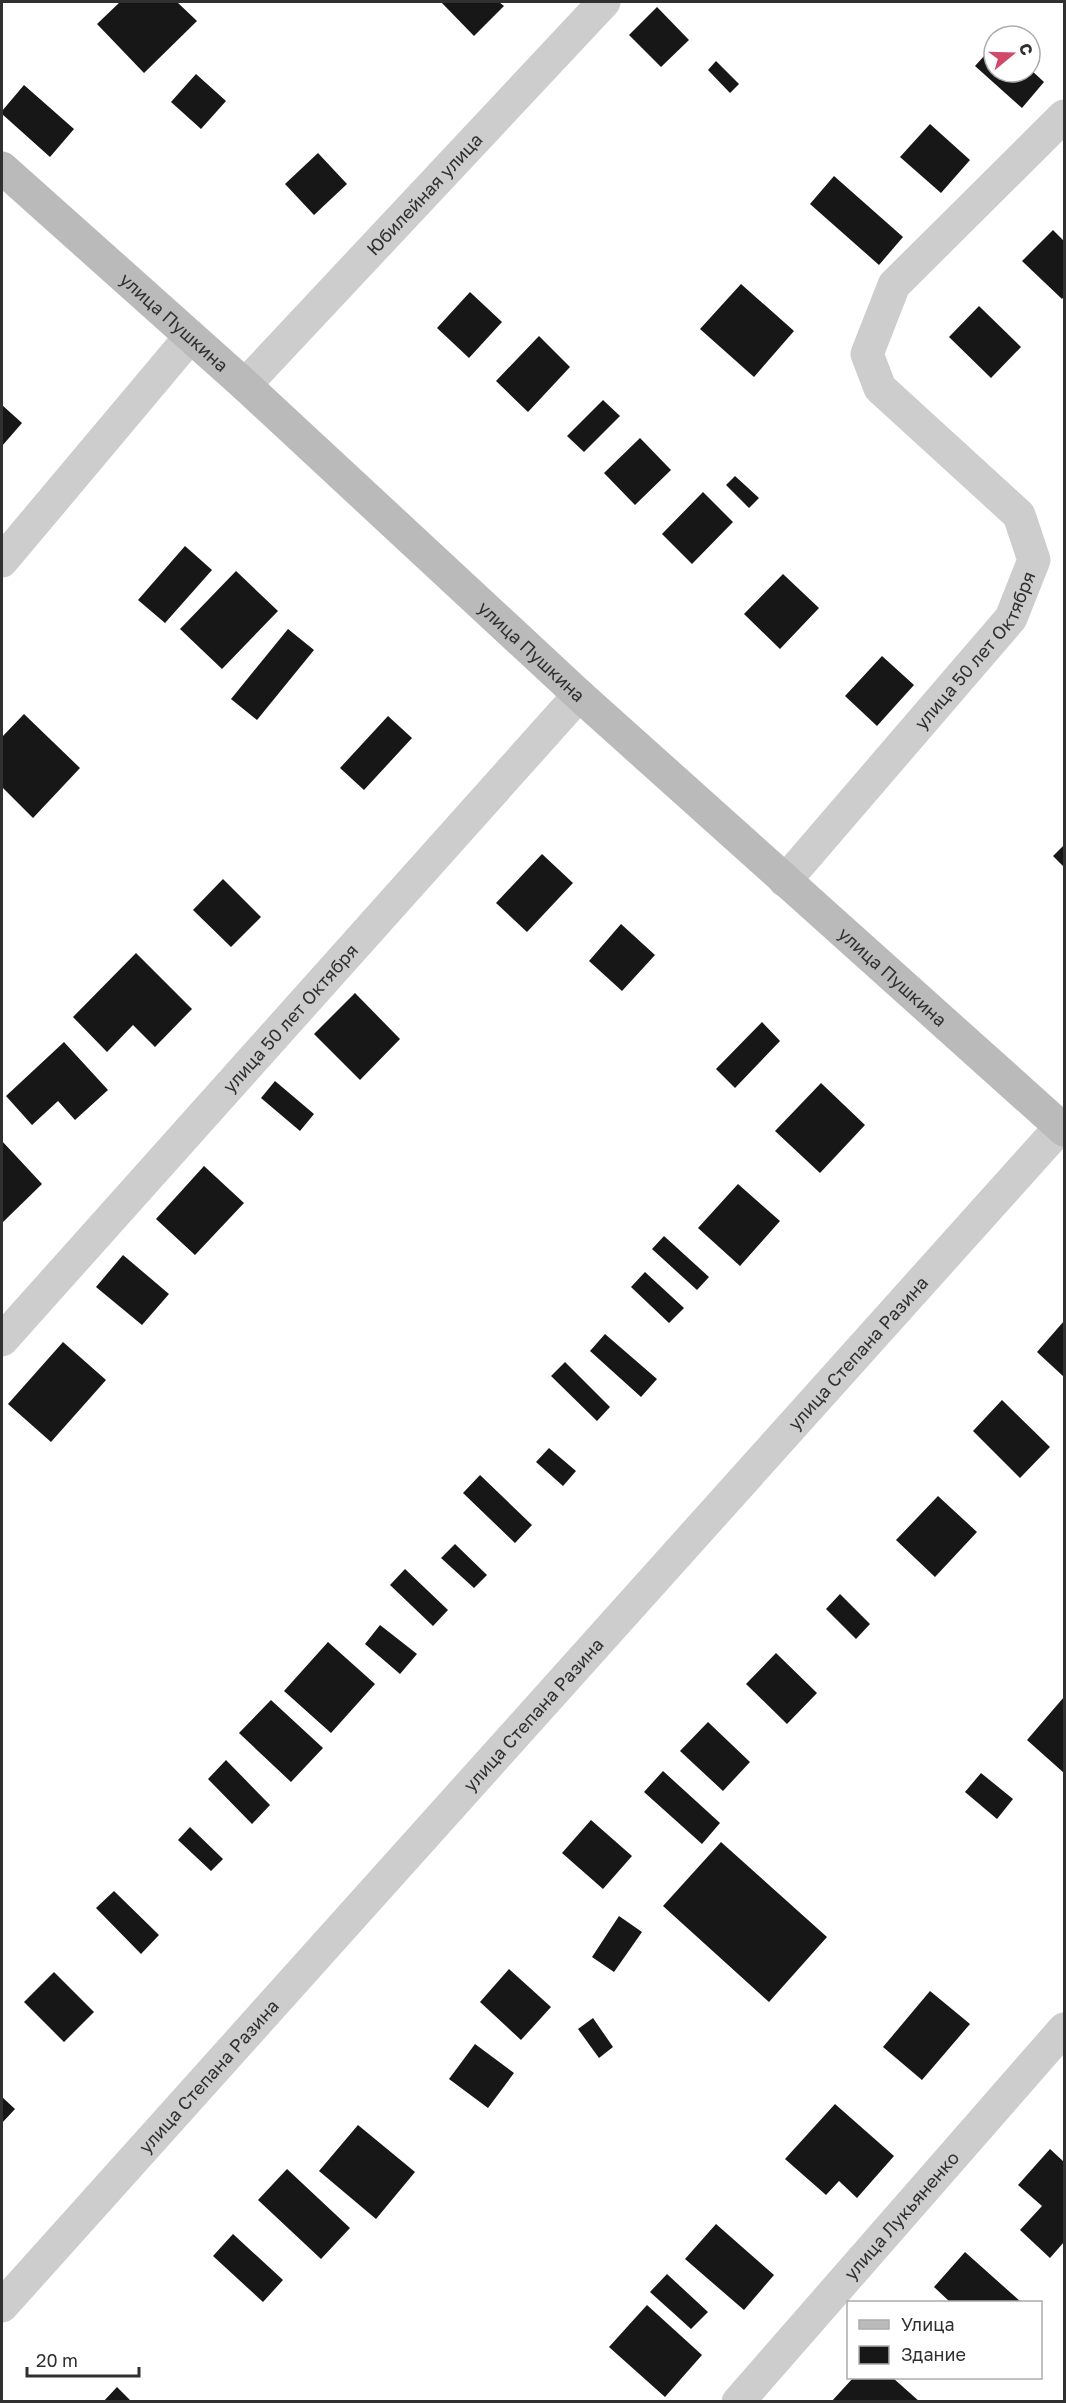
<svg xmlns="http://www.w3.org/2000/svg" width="1066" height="2403" font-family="'Golos Text',sans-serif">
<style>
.building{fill:#171717}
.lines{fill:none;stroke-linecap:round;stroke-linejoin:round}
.street{stroke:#cdcdcd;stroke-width:33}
.secondary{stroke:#bababa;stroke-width:33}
.labels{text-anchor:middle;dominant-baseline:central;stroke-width:6;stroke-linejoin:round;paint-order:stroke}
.street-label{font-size:18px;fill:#303030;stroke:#fff}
</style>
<rect width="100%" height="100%" fill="#fff"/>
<!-- building -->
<path class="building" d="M120 2H177L197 21 144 73 97 24Z
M441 2H499L504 6 474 36Z
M657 7 689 40 661 67 629 35Z
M994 45V72H1030V69L1044 82 1022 108 975 66Z
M716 61 739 84 730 93 708 70Z
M196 74 226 101 201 129 171 102Z
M24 85 74 129 50 157 2 114V111Z
M930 124 970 160 941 193 900 157Z
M318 153 347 184 314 215 285 184Z
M834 176 903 237 879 265 810 204Z
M1053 230 1064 241V296L1062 299 1022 261Z
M741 284 794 331 754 377 700 329Z
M470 292 502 322 469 358 437 328Z
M979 306 1021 347 991 378 949 337Z
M539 336 570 367 528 412 496 381Z
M603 400 620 416 584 452 567 436Z
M2 405 22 423 2 446Z
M640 438 671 470 635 505 604 473Z
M735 476 759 498 749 508 726 485Z
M703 492 733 522 692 564 662 534Z
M185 546 212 570 165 623 138 600Z
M236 571 278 611 222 669 180 629Z
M783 574 819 608 780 649 744 614Z
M288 629 314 650 257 720 231 699Z
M882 656 914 685 877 726 845 696Z
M24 714 80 768 33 818 2 787V737Z
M388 716 412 738 364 790 340 768Z
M1064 845V867L1053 856Z
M542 854 573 883 527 932 496 903Z
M223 879 261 917 231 947 193 910Z
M621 924 655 955 622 991 589 961Z
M136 953 192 1009 155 1047 133 1025 107 1052 73 1017Z
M355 993 400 1039 360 1080 314 1034Z
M762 1022 780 1041 735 1088 716 1069Z
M64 1042 108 1090 75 1120 58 1101 32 1125 6 1096Z
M275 1081 314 1114 300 1131 261 1098Z
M821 1083 865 1125 820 1173 775 1131Z
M2 1141 42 1184 2 1223Z
M204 1166 244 1203 195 1255 156 1219Z
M738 1184 780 1221 740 1266 698 1228Z
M664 1236 709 1277 697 1290 652 1249Z
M123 1255 169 1294 142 1325 96 1287Z
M645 1272 684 1308 669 1323 631 1287Z
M1064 1321V1377L1037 1352Z
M605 1334 657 1379 641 1397 590 1351Z
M63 1342 106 1380 51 1442 8 1404Z
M565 1362 610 1407 597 1421 551 1376Z
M1002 1400 1050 1447 1020 1478 973 1431Z
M549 1448 576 1471 563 1486 536 1462Z
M480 1475 532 1525 515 1543 463 1493Z
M938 1496 977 1532 935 1577 896 1540Z
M455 1544 487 1575 474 1588 441 1558Z
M405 1569 448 1610 433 1626 390 1585Z
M840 1594 870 1624 856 1639 826 1609Z
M380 1625 417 1654 400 1674 365 1644Z
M328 1642 375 1684 331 1733 284 1691Z
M776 1653 817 1693 787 1724 746 1684Z
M1064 1697V1773L1027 1740Z
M271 1700 323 1748 291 1782 239 1733Z
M708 1722 750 1762 723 1791 680 1751Z
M226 1760 270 1805 252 1824 208 1779Z
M663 1771 720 1823 702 1844 644 1792Z
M981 1773 1013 1799 997 1819 965 1792Z
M591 1820 632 1856 603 1889 562 1853Z
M190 1827 223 1859 211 1871 178 1840Z
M721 1842 827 1937 769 2002 663 1906Z
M114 1891 159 1935 141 1954 96 1908Z
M619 1916 642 1932 614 1972 592 1957Z
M509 1969 551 2007 521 2040 480 2002Z
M54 1972 94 2012 64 2042 24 2002Z
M930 1991 970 2024 922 2080 883 2047Z
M593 2018 613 2047 599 2058 578 2029Z
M475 2044 514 2073 488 2108 449 2079Z
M2 2097 15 2109 2 2123Z
M835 2104 894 2156 857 2198 839 2181 826 2195 785 2159Z
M358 2125 415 2172 376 2219 319 2171Z
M1050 2149 1064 2162V2242L1050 2258 1020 2230 1042 2206 1018 2185Z
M287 2169 350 2228 321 2259 258 2200Z
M716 2224 774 2275 744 2310 685 2259Z
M233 2234 283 2280 263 2302 213 2256Z
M965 2252 1021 2302H950L934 2287Z
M667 2274 708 2312 691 2329 650 2292Z
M647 2305 702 2355 665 2397 609 2347Z
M853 2378H893L920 2402H831Z
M117 2387 132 2402H103Z"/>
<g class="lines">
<!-- street -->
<g class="street">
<path id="s1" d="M245 385 604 2"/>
<path d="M2 561 190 337"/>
<path id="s2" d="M785 881 1011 618 1034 560 1019 515 880 388 867 354 894 285 1064 116"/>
<path id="s3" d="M2 1340 579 695"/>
<path id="s4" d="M2 2306 1064 1123"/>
<path id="s5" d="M738 2402 1064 2029"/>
</g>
<!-- secondary -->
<path class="secondary" id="s6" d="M2 168 245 385 579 695 1064 1130"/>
</g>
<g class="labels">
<!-- street labels -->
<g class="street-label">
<text stroke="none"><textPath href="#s1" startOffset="262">Юбилейная улица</textPath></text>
<text stroke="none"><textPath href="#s6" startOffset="231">улица Пушкина</textPath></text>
<text stroke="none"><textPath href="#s2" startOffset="300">улица 50 лет Октября</textPath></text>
<text stroke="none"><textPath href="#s6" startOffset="717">улица Пушкина</textPath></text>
<text stroke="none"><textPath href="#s6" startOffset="1203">улица Пушкина</textPath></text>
<text stroke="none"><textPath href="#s3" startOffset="432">улица 50 лет Октября</textPath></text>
<text stroke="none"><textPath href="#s4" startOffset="1281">улица Степана Разина</textPath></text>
<text stroke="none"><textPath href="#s4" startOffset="795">улица Степана Разина</textPath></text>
<text stroke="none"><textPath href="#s4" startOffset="309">улица Степана Разина</textPath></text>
<text stroke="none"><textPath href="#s5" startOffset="248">улица Лукьяненко</textPath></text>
</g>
</g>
<!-- border -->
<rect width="1066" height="2403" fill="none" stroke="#303030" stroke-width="6"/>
<!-- legend -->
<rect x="847" y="2301" width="195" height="78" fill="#ffffff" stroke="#acacac" stroke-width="1.5"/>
<rect x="859" y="2320" width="30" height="9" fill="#bababa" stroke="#acacac" stroke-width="1.5"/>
<text x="901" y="2331" font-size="18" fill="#303030">Улица</text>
<rect x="859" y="2346" width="30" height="18" fill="#171717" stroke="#acacac" stroke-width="1.5"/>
<text x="901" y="2361" font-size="18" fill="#303030">Здание</text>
<!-- north arrow -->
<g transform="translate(1012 54) rotate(71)"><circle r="28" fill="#ffffff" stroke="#acacac" stroke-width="1.5"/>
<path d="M0-4.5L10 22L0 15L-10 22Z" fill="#d04969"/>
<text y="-9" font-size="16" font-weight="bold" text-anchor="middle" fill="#303030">С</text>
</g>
<!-- scale -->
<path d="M27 2367v9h112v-9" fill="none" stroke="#303030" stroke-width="3"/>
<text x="36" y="2367" font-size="18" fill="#303030" stroke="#ffffff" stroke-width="4.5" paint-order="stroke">20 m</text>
</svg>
